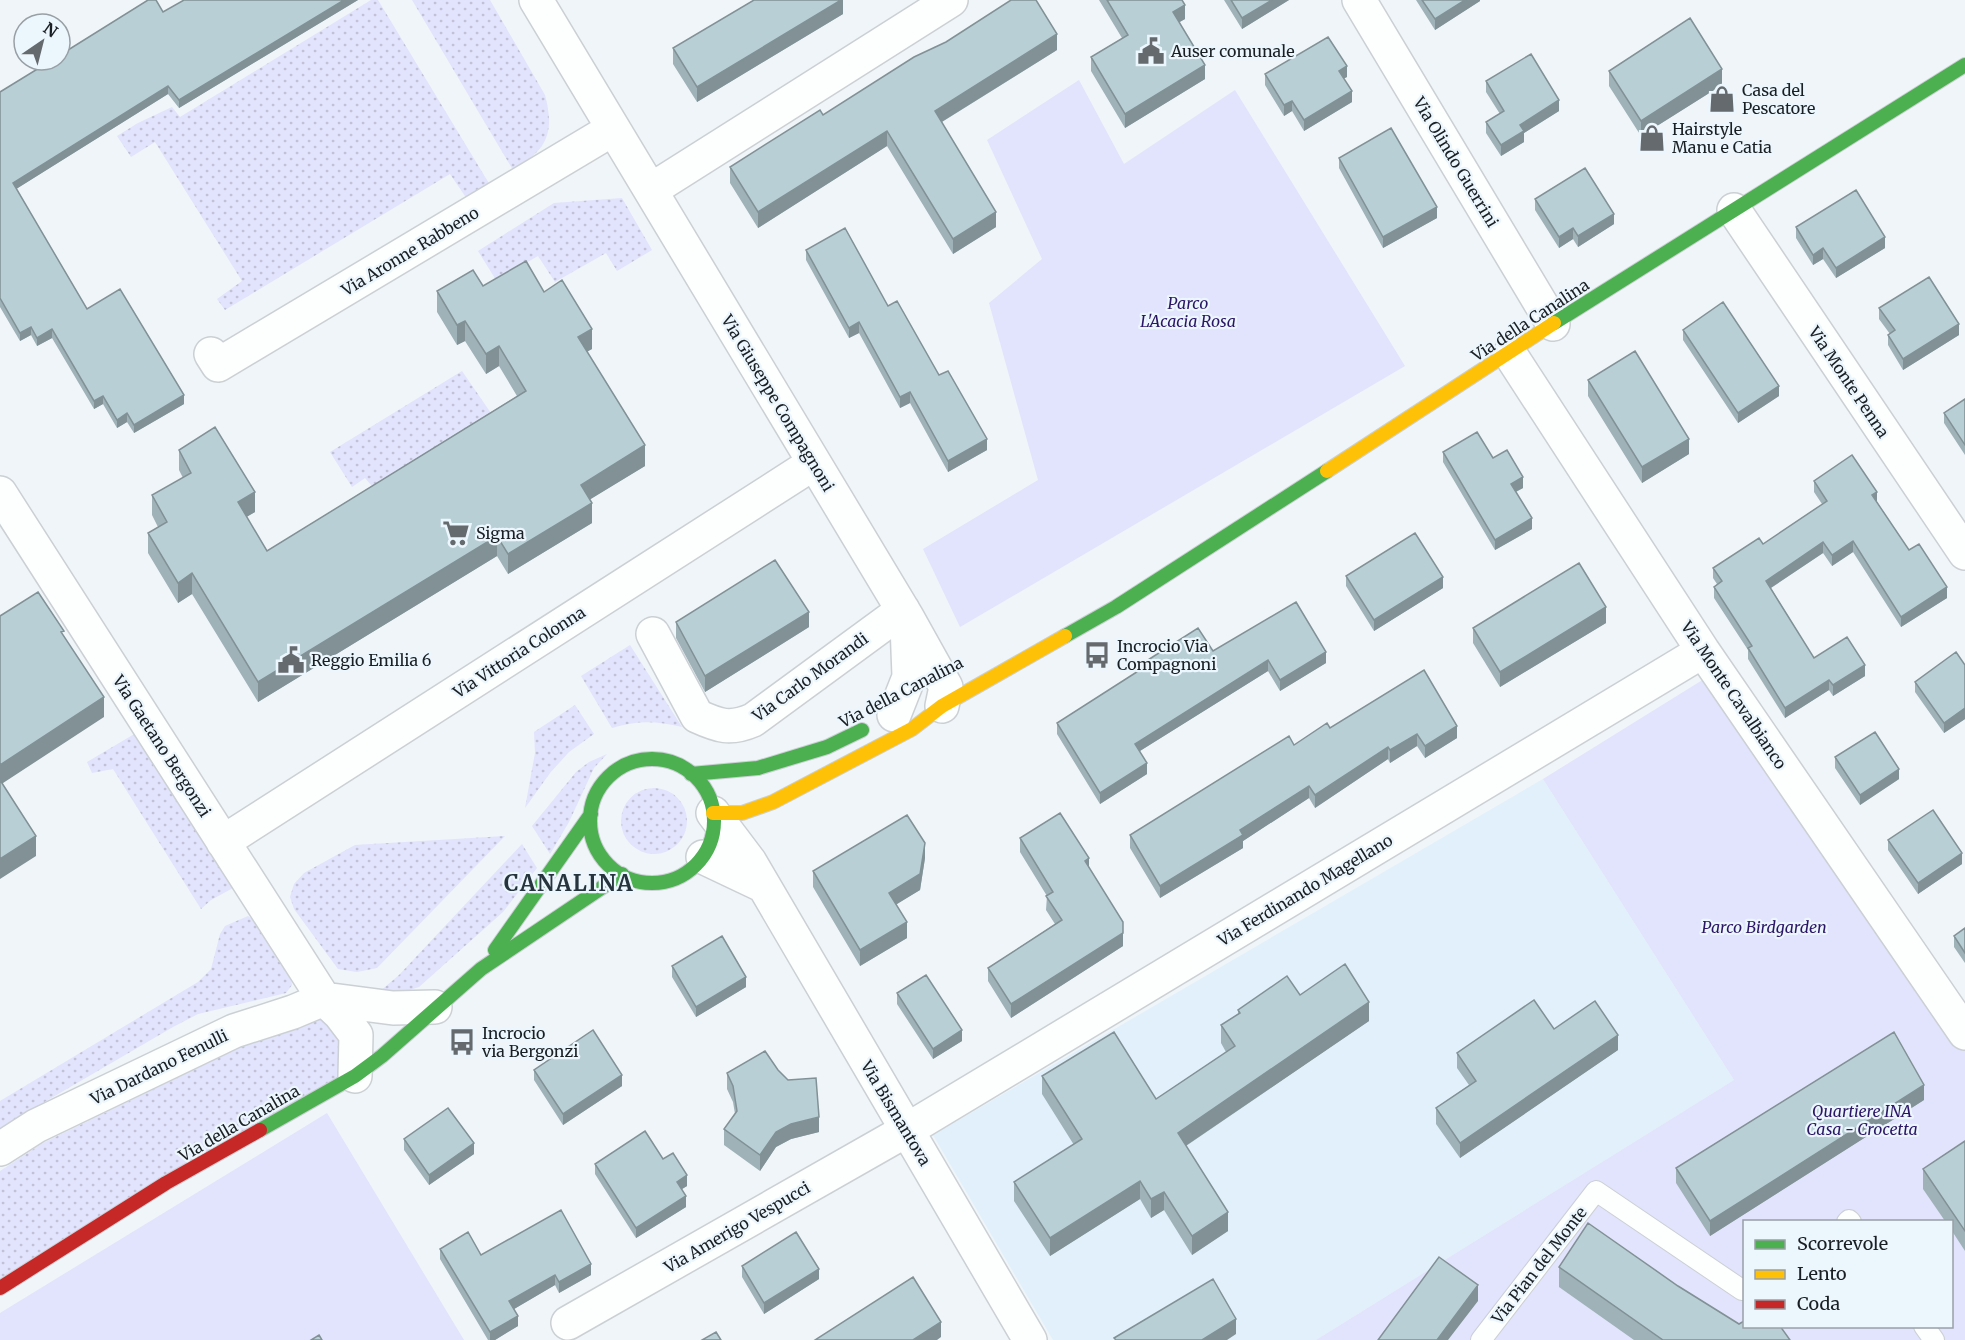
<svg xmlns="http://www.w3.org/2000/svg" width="1965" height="1340" font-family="Merriweather,serif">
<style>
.built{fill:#e1f0fb}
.grass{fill:url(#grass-dots)}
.green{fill:#e2e3fc;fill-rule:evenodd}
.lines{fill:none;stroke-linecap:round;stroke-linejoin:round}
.lane-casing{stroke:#cbd0d4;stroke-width:22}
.street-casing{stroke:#cbd0d4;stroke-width:36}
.fast-casing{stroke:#cbd0d4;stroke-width:16}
.slow-casing{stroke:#cbd0d4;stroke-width:16}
.jam-casing{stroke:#cbd0d4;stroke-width:16}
.lane{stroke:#fdfefe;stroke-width:20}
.street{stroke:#fdfefe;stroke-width:33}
.fast{stroke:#4caf50;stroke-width:14}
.slow{stroke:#ffc107;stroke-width:14}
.jam{stroke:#c62828;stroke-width:14}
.wall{fill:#9eb2b7}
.shaded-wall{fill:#819195}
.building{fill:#b8cfd5;stroke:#819195;stroke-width:1.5}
.labels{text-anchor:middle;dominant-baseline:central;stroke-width:4.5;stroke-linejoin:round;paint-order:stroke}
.poi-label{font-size:16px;fill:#191f23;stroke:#ecf6fd;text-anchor:start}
.street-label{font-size:16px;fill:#191f23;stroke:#ecf6fd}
.park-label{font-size:16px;font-style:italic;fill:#2b1566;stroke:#ecf6fd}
.district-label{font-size:22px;font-weight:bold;letter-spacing:1.5px;fill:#27343d;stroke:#ecf6fd}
</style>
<defs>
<pattern id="grass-dots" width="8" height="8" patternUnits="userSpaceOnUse" patternTransform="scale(1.5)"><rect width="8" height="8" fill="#e2e3fc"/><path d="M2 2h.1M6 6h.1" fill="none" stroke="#c1c2d8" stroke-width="1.8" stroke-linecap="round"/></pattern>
</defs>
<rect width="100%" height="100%" fill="#f0f5f9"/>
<!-- built -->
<path class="built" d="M1543 779 1734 1080 1316 1340H1053L933 1135Z"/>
<!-- grass -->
<path class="grass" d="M371 0H378L490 185 467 199 450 174 225 310 217 299 242 281 155 142 131 157 117 136 138 123 172 107 180 117Z
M412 0H490L545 95C555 133 547 150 513 170Z
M622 198 652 250 617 271 606 253 555 282 538 256 496 280 478 251 554 203Z
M462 371 495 419 377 492 365 478 352 487 330 452Z
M630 645 682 727C657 721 637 720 612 728L581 676Z
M575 705 594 734 569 752 550 773 525 808 535 753 534 732Z
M136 733 233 888 211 900 201 909 113 769 92 773 87 762Z
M607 754 594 768 569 822 550 854 532 826 576 772 589 762Z
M621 821a33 33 0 1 1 66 0a33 33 0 1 1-66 0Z
M505 836 377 968 357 972 338 969 294 909 290 897 294 884 304 873 355 845Z
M522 844 537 868 503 912 419 987 397 994 378 993 399 975Z
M248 916 257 923 291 978 292 985 286 993 198 1014 173 1027 0 1128V1101L198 982 211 969 220 934 225 926Z
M324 1013 340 1015 351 1076 0 1289V1171L43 1143 241 1047Z"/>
<!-- green -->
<path class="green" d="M1079 80 1124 164 1235 90 1405 366 960 627 923 549 1038 480 989 303 1042 259 987 140Z
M1717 671 1965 1033V1340H1316L1734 1080 1543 779ZM1744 1222H1952V1326H1744Z
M327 1113 464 1340H0V1313Z"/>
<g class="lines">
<defs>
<path id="lane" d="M1847 1222 1849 1220 1851 1222
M1924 1326 1934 1340
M1481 1340 1596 1191 1742 1290 1744 1288"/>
<path id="street" d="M536 0 907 617 946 687 942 706
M1359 0 1553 324
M651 190 951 0
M1734 210 1965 553
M211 354 218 365 613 129
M1510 354 1703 651 1965 1033
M0 493 324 999 340 1014 356 1035 355 1076
M653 634 697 716C719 726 730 730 753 720L903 610
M894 715 909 677 907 624
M713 813 750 862 1030 1340
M223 842 814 463
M703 857 762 885
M324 999 393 1008 435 1007
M0 1149 36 1126 234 1031 293 1012 324 999
M568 1323 907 1130 1703 651"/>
<path id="fast" d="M1554 323 1965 65
M1065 636 1116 607 1327 471
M590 821a62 62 0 1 1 124 0a62 62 0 1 1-124 0Z
M691 774 758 768 827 747 862 730
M495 950 591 814
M260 1130 355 1076 382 1056 481 969 622 874"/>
<path id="slow" d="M1327 471 1554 323
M713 813H742L773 802 912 729 942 706 1065 636"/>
<path id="jam" d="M0 1288 166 1183 260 1130"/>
</defs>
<!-- lane casing -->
<use href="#lane" class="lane-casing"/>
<!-- street casing -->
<use href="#street" class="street-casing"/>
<!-- fast casing -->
<use href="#fast" class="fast-casing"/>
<!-- slow casing -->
<use href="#slow" class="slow-casing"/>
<!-- jam casing -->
<use href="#jam" class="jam-casing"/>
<!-- lane -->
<use href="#lane" class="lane"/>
<!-- street -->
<use href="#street" class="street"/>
<!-- fast -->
<use href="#fast" class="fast"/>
<!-- slow -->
<use href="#slow" class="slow"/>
<!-- jam -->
<use href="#jam" class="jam"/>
</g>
<!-- wall -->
<path class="wall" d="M184 0H358L179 108 168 94 16 189 87 309 184 404 134 433 127 422 117 428 103 404 94 409 52 338 37 346 31 335 20 341 0 307V92L163 12Z
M843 0V14L697 102 673 64V48Z
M1099 0H1182L1185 19 1179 22 1205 79 1125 128 1091 71V57L1122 38Z
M1224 0H1289L1242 29Z
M1416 0H1480V1L1435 30Z
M1057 50 942 122 996 227 953 254 887 146 758 228 730 183V167L823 115Z
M1609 71 1722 85 1641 136 1609 86Z
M1265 74 1347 77 1344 78 1352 102 1304 131 1292 111 1284 116 1265 85Z
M1486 81 1559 111 1524 133V142L1501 156 1486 133V122L1500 114 1486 92Z
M1339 158 1437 218 1383 248 1339 168Z
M1535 199 1614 224 1578 247 1573 239 1559 248 1535 210Z
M1796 227 1885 248 1836 278 1823 259 1813 265 1796 238Z
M806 250 888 306 939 375 987 450 948 472 910 403 900 408 859 333 849 338 806 260Z
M483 286 544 292 592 349 587 351 645 466 590 499 592 523 508 574 497 556 258 702 192 594 178 603 148 553V533L158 527 152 515V495L183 478 179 470V450L255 512 246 517 267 551 517 396 499 366 486 374 465 341 457 345 437 312V291Z
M1879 308 1959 335 1903 370 1888 345V335L1890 334 1879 319Z
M1683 330 1779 396 1738 423 1683 340Z
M1588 380 1689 454 1642 483 1588 396Z
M1965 399V455L1944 423V413Z
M1443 452 1523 488 1516 492 1532 529 1495 550 1443 462Z
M1814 481 1877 502 1909 550 1947 598 1901 627 1853 552 1832 566 1823 553 1771 588 1814 658 1865 676 1833 696 1829 690 1785 718 1748 659V650L1714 598V587L1717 584 1713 578V568L1763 544 1822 504 1814 492Z
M1346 576 1443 588 1374 631 1346 586Z
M676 622 809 627 705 692 676 638Z
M1606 623 1500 687 1473 643V628Z
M1213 651 1326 663 1280 691 1268 671 1140 751 1147 774 1100 804 1057 734V723L1140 670V665Z
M1965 665V719L1944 733 1915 692V682Z
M1457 726V738L1425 758 1417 746 1390 763 1388 759 1315 808 1309 798 1243 841V848L1160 898 1130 848V835L1294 745 1330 728Z
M1835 757 1899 779 1860 805 1835 768Z
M1020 838 1089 867 1123 946 1011 1018 988 981V968L1055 924 1046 910 1047 896 1020 852Z
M1888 840 1962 864 1918 894 1888 850Z
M925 858 920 890 896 904 907 938 860 966 813 887V871Z
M1965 928V963L1954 947V936Z
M672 966 746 987 696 1017 672 977Z
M897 993 962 1041 933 1059 897 1004Z
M1300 995 1369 1021 1186 1146 1228 1231 1192 1255 1164 1210 1151 1218 1140 1199 1050 1256 1014 1201V1182L1074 1145 1042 1094V1076L1156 1099 1226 1052 1221 1043V1025L1238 1014V1010Z
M1554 1029 1618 1050 1460 1158 1436 1124V1108L1469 1085 1457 1068V1053Z
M534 1070 622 1086 563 1125 534 1080Z
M727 1073 819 1132 791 1139 776 1147 760 1171 724 1145V1129L735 1114 733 1102 727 1089Z
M1924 1100 1710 1236 1676 1183V1168Z
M404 1139 474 1154 429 1185 404 1150Z
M1965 1141V1251L1952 1231V1221H1945L1923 1189V1169Z
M663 1159 687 1186 682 1189 686 1207 636 1238 595 1174V1164Z
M440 1249 481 1255 591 1275 559 1293 555 1285 514 1309 518 1326 495 1340H488L440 1259Z
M742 1266 819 1279 764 1314 742 1277Z
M1559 1267 1678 1286 1739 1324 1790 1340H1634L1559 1287Z"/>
<!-- shaded-wall -->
<path class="shaded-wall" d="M344 0H358L179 108V100Z
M841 0H843V14L697 102V87Z
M1272 0H1289L1242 29V18Z
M1465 0H1480V1L1435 30V19Z
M1185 5V19L1173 26V12Z
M1057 34V50L935 126V111Z
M1205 65V79L1125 128V114Z
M1347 66V77L1339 81V71Z
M1722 69V85L1641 136V121Z
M168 86V94L13 191V183Z
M1352 91V102L1304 131V120Z
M1559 100V111L1524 133V142L1501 156V145L1520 125Z
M1292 101V111L1284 116V105Z
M887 131V146L758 228V212Z
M1437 207V218L1383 248V237Z
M996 212V227L953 254V239Z
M1614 214V224L1578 247V236Z
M1573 228V239L1559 248V237Z
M1885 237V248L1836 278V268Z
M1823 248V259L1813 265V255Z
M465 321V341L457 345V325Z
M859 322V333L849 338V328Z
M1959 324V335L1903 370V359Z
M31 327V335L20 341V333Z
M52 329V338L37 346V338Z
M592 329V349L578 357V337Z
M499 346V366L486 374V354Z
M1779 386V396L1738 423V413Z
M910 392V403L900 408V397Z
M184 395V404L134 433V425Z
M103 396V404L94 409V401Z
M127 413V422L117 428V420Z
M987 439V450L948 472V461Z
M1689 439V454L1642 483V467Z
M645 445V466L581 505V485Z
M1523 477V488L1511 494V484Z
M255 492V512L238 522V502Z
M1877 492V503L1872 495Z
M592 503V523L508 574V554Z
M1532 518V529L1495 550V540Z
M497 536V556L258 702V682Z
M1853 541V552L1832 566V555Z
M1823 542V553L1766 591V581Z
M192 573V594L178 603V583Z
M1443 577V588L1374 631V620Z
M1947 587V598L1901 627V617Z
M1606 607V623L1500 687V672Z
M809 612V627L705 692V676Z
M1326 652V663L1280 691V680Z
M1268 660V671L1135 754V744Z
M1865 665V676L1833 696V685Z
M1829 680V690L1785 718V708Z
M104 697V717L0 785V765Z
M1965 708V719L1944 733V723Z
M1457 726V738L1425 758V746Z
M1417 734V746L1390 763V750Z
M1388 747V759L1315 808V795Z
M1147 763V774L1100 804V793Z
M1899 769V779L1860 805V795Z
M1309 786V798L1243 841V848L1160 898V886L1240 830Z
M36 836V856L0 879V859Z
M925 843V858L920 890 889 909V893Z
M1962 853V864L1918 894V883Z
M1089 858V872L1085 861Z
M907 922V938L860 966V950Z
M1123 933V946L1011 1018V1004Z
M746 977V987L696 1017V1007Z
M1369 1002V1021L1178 1151V1133Z
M962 1030V1041L933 1059V1049Z
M1618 1035V1050L1460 1158V1143Z
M622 1075V1086L563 1125V1114Z
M1924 1085V1100L1710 1236V1221Z
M819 1117V1132L791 1139 776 1147 760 1171V1155L776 1132 791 1124Z
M474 1143V1154L429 1185V1175Z
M687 1175V1186L677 1192V1182Z
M1140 1181V1199L1050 1256V1238Z
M1164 1192V1210L1151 1218V1199Z
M686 1196V1207L636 1238V1228Z
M1228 1212V1231L1192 1255V1236Z
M591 1264V1275L559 1293V1282Z
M819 1269V1279L764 1314V1303Z
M555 1275V1285L509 1312V1301Z
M1478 1285V1301L1448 1340H1437Z
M518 1316V1326L495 1340H490V1332Z
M1236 1319V1334L1227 1340H1202Z
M941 1322V1337L937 1340H913Z"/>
<!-- building -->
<path class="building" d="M148 0H156L163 12 184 0H344L179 100 168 86 13 183 87 309 120 289 184 395 134 425 127 413 117 420 103 396 94 401 52 329 37 338 31 327 20 333 0 298V92L52 60H60V55Z
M754 0H841L697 87 673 48Z
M1011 0H1036L1057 34 935 111 996 212 953 239 887 131 758 212 730 167 820 110 823 115 914 57 946 42Z
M1107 0H1182L1185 5 1173 12 1205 65 1125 114 1091 57 1128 35Z
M1231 0H1272L1242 18Z
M1422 0H1465L1435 19Z
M1690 18 1722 69 1641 121 1609 71Z
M1328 37 1347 66 1339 71 1352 91 1304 120 1292 101 1284 105 1265 74Z
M1531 54 1559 100 1520 125 1524 131 1501 145 1486 122 1504 111 1486 81Z
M1391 128 1437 207 1383 237 1339 158Z
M1585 168 1614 214 1578 236 1573 228 1559 237 1535 199Z
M1856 190 1885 237 1836 268 1823 248 1813 255 1796 227Z
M845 228 888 306 897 301 939 375 948 371 987 439 948 461 910 392 900 397 859 322 849 328 806 250Z
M526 261 544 292 562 280 592 329 578 337 645 445 581 485 592 503 508 554 497 536 258 682 192 573 178 583 148 533 167 522 152 495 191 473 179 450 215 427 255 492 238 502 267 551 526 391 499 346 486 354 465 321 457 325 437 291 473 270 483 286Z
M1929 277 1959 324 1903 359 1888 335 1895 330 1879 308Z
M1723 302 1779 386 1738 413 1683 330Z
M1635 351 1689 439 1642 467 1588 380Z
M1965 399V445L1944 413Z
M1477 432 1493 458 1507 450 1523 477 1511 484 1532 518 1495 540 1443 452Z
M1852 455 1877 492 1872 495 1909 550 1919 544 1947 587 1901 617 1853 541 1832 555 1823 542 1766 581 1814 658 1847 637 1865 665 1833 685 1829 680 1785 708 1748 648 1752 646 1714 587 1722 581 1713 568 1759 538 1763 544 1827 501 1814 481Z
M1415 533 1443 577 1374 620 1346 576Z
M775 560 809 612 705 676 676 622Z
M1579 563 1606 607 1500 672 1473 628Z
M38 592 64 631 61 632 104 697 0 765V616Z
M1296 602 1326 652 1280 680 1268 660 1135 744 1147 763 1100 793 1057 723 1143 668 1140 665 1198 628 1213 651Z
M1956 652 1965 665V708L1944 723 1915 682Z
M1424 670 1457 726 1425 746 1417 734 1390 750 1388 747 1315 795 1309 786 1240 830 1243 835 1160 886 1130 835 1289 736 1294 745 1327 723 1330 728Z
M1875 732 1899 769 1860 795 1835 757Z
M0 780 36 836 0 859Z
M1933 810 1962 853 1918 883 1888 840Z
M1060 813 1089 858 1085 861 1123 922V933L1011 1004 988 968 1062 920 1046 896 1053 892 1020 838Z
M907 815 925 843 920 874 889 893 907 922 860 950 813 871Z
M1965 928V953L1954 936Z
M722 936 746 977 696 1007 672 966Z
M1345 964 1369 1002 1178 1133 1228 1212 1192 1236 1164 1192 1151 1199 1140 1181 1050 1238 1014 1182 1082 1139 1042 1076 1114 1032 1156 1099 1235 1046 1221 1025 1240 1013 1238 1010 1287 976 1300 995Z
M926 975 962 1030 933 1049 897 993Z
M1534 1000 1554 1029 1595 1001 1618 1035 1460 1143 1436 1108 1476 1081 1457 1053Z
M593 1030 622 1075 563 1114 534 1070Z
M1894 1032 1924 1085 1710 1221 1676 1168Z
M765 1051 778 1070 788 1080 816 1078 819 1117 791 1124 776 1132 760 1155 724 1129 737 1111 733 1086 727 1073Z
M448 1108 474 1143 429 1175 404 1139Z
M645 1131 663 1159 673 1153 687 1175 677 1182 686 1196 636 1228 595 1164Z
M1965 1141V1231L1923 1169Z
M561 1210 591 1264 559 1282 555 1275 509 1301 518 1316 490 1332 440 1249 468 1232 481 1255Z
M1588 1223 1678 1286 1739 1324 1744 1321V1326H1780L1790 1340H1663L1559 1267Z
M796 1232 819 1269 764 1303 742 1266Z
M1439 1257 1478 1285 1437 1340H1378Z
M913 1277 941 1322 913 1340H815Z
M1213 1279 1236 1319 1202 1340H1116L1114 1338Z
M716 1332 721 1340H702Z
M319 1335 322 1340H311Z"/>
<!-- icons -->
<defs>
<symbol id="civic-bare" viewBox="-9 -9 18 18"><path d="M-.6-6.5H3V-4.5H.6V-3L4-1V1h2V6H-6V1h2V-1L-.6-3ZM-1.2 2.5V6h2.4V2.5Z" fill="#646a6e" stroke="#ecf6fd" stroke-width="2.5" paint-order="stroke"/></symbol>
<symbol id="shop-bare" viewBox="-9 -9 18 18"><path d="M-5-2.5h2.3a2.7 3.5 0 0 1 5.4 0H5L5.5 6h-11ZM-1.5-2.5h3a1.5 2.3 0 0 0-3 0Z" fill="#646a6e" stroke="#ecf6fd" stroke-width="2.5" paint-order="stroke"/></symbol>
<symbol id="supermarket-bare" viewBox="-9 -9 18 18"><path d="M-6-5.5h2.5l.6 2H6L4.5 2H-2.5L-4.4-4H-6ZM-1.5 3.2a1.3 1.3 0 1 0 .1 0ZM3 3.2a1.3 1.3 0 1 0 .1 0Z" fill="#646a6e" stroke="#ecf6fd" stroke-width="2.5" paint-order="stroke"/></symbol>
<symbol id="bus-bare" viewBox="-9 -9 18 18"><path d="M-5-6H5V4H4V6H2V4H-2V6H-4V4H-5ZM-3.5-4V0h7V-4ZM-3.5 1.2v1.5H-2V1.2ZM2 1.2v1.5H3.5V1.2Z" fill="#646a6e" stroke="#ecf6fd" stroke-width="2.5" paint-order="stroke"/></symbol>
</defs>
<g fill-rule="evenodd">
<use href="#civic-bare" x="1132" y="32" width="38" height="38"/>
<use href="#shop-bare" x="1703" y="80" width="38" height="38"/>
<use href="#shop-bare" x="1633" y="119" width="38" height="38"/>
<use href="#supermarket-bare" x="437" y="514" width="38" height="38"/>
<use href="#bus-bare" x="1078" y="636" width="38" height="38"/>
<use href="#civic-bare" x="272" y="641" width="38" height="38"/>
<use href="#bus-bare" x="443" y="1023" width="38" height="38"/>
</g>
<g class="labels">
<!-- poi labels -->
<g class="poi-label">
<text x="1171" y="51">Auser comunale</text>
<text x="1742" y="90">Casa del<tspan x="1742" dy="18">Pescatore</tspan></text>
<text x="1672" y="129">Hairstyle<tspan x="1672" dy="18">Manu e Catia</tspan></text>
<text x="476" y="533">Sigma</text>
<text x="1117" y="646">Incrocio Via<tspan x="1117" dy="18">Compagnoni</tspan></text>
<text x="311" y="660">Reggio Emilia 6</text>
<text x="482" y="1033">Incrocio<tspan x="482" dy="18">via Bergonzi</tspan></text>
</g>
<!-- street labels -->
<g class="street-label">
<text transform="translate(1456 162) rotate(59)">Via Olindo Guerrini</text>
<text transform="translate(410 251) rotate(-31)">Via Aronne Rabbeno</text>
<text transform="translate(1530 320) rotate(-33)">Via della Canalina</text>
<text transform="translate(1849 382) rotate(56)">Via Monte Penna</text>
<text transform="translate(778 403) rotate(59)">Via Giuseppe Compagnoni</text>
<text transform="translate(519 652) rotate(-33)">Via Vittoria Colonna</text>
<text transform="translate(810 677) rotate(-36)">Via Carlo Morandi</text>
<text transform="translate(901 692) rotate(-27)">Via della Canalina</text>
<text transform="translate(1734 695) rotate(56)">Via Monte Cavalbianco</text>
<text transform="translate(162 746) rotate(57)">Via Gaetano Bergonzi</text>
<text transform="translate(1305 890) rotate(-31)">Via Ferdinando Magellano</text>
<text transform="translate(159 1067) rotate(-26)">Via Dardano Fenulli</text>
<text transform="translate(896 1113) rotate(59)">Via Bismantova</text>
<text transform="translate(239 1123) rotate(-30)">Via della Canalina</text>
<text transform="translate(737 1227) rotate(-30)">Via Amerigo Vespucci</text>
<text transform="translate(1539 1265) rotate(-52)">Via Pian del Monte</text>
</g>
<!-- park labels -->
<g class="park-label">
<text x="1188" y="303">Parco<tspan x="1188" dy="18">L'Acacia Rosa</tspan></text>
<text x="1764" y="927">Parco Birdgarden</text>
<text x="1862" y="1111">Quartiere INA<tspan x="1862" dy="18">Casa - Crocetta</tspan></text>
</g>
<!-- district labels -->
<g class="district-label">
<text x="569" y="883">CANALINA</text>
</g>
</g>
<!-- legend -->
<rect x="1743" y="1220" width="210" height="108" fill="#ecf6fd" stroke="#98a0a6" stroke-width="1.5"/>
<rect x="1755" y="1240" width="30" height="9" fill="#4caf50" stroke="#98a0a6" stroke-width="1.5"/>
<text x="1797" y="1250" font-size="18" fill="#191f23">Scorrevole</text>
<rect x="1755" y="1270" width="30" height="9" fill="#ffc107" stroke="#98a0a6" stroke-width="1.5"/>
<text x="1797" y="1280" font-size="18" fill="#191f23">Lento</text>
<rect x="1755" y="1300" width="30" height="9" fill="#c62828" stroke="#98a0a6" stroke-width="1.5"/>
<text x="1797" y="1310" font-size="18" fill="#191f23">Coda</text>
<!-- north arrow -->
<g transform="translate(42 42) rotate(35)"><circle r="28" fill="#ecf6fd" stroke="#98a0a6" stroke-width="1.5"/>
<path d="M0-4.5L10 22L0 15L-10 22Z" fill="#646a6e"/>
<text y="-9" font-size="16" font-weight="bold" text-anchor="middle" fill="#191f23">N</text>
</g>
</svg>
